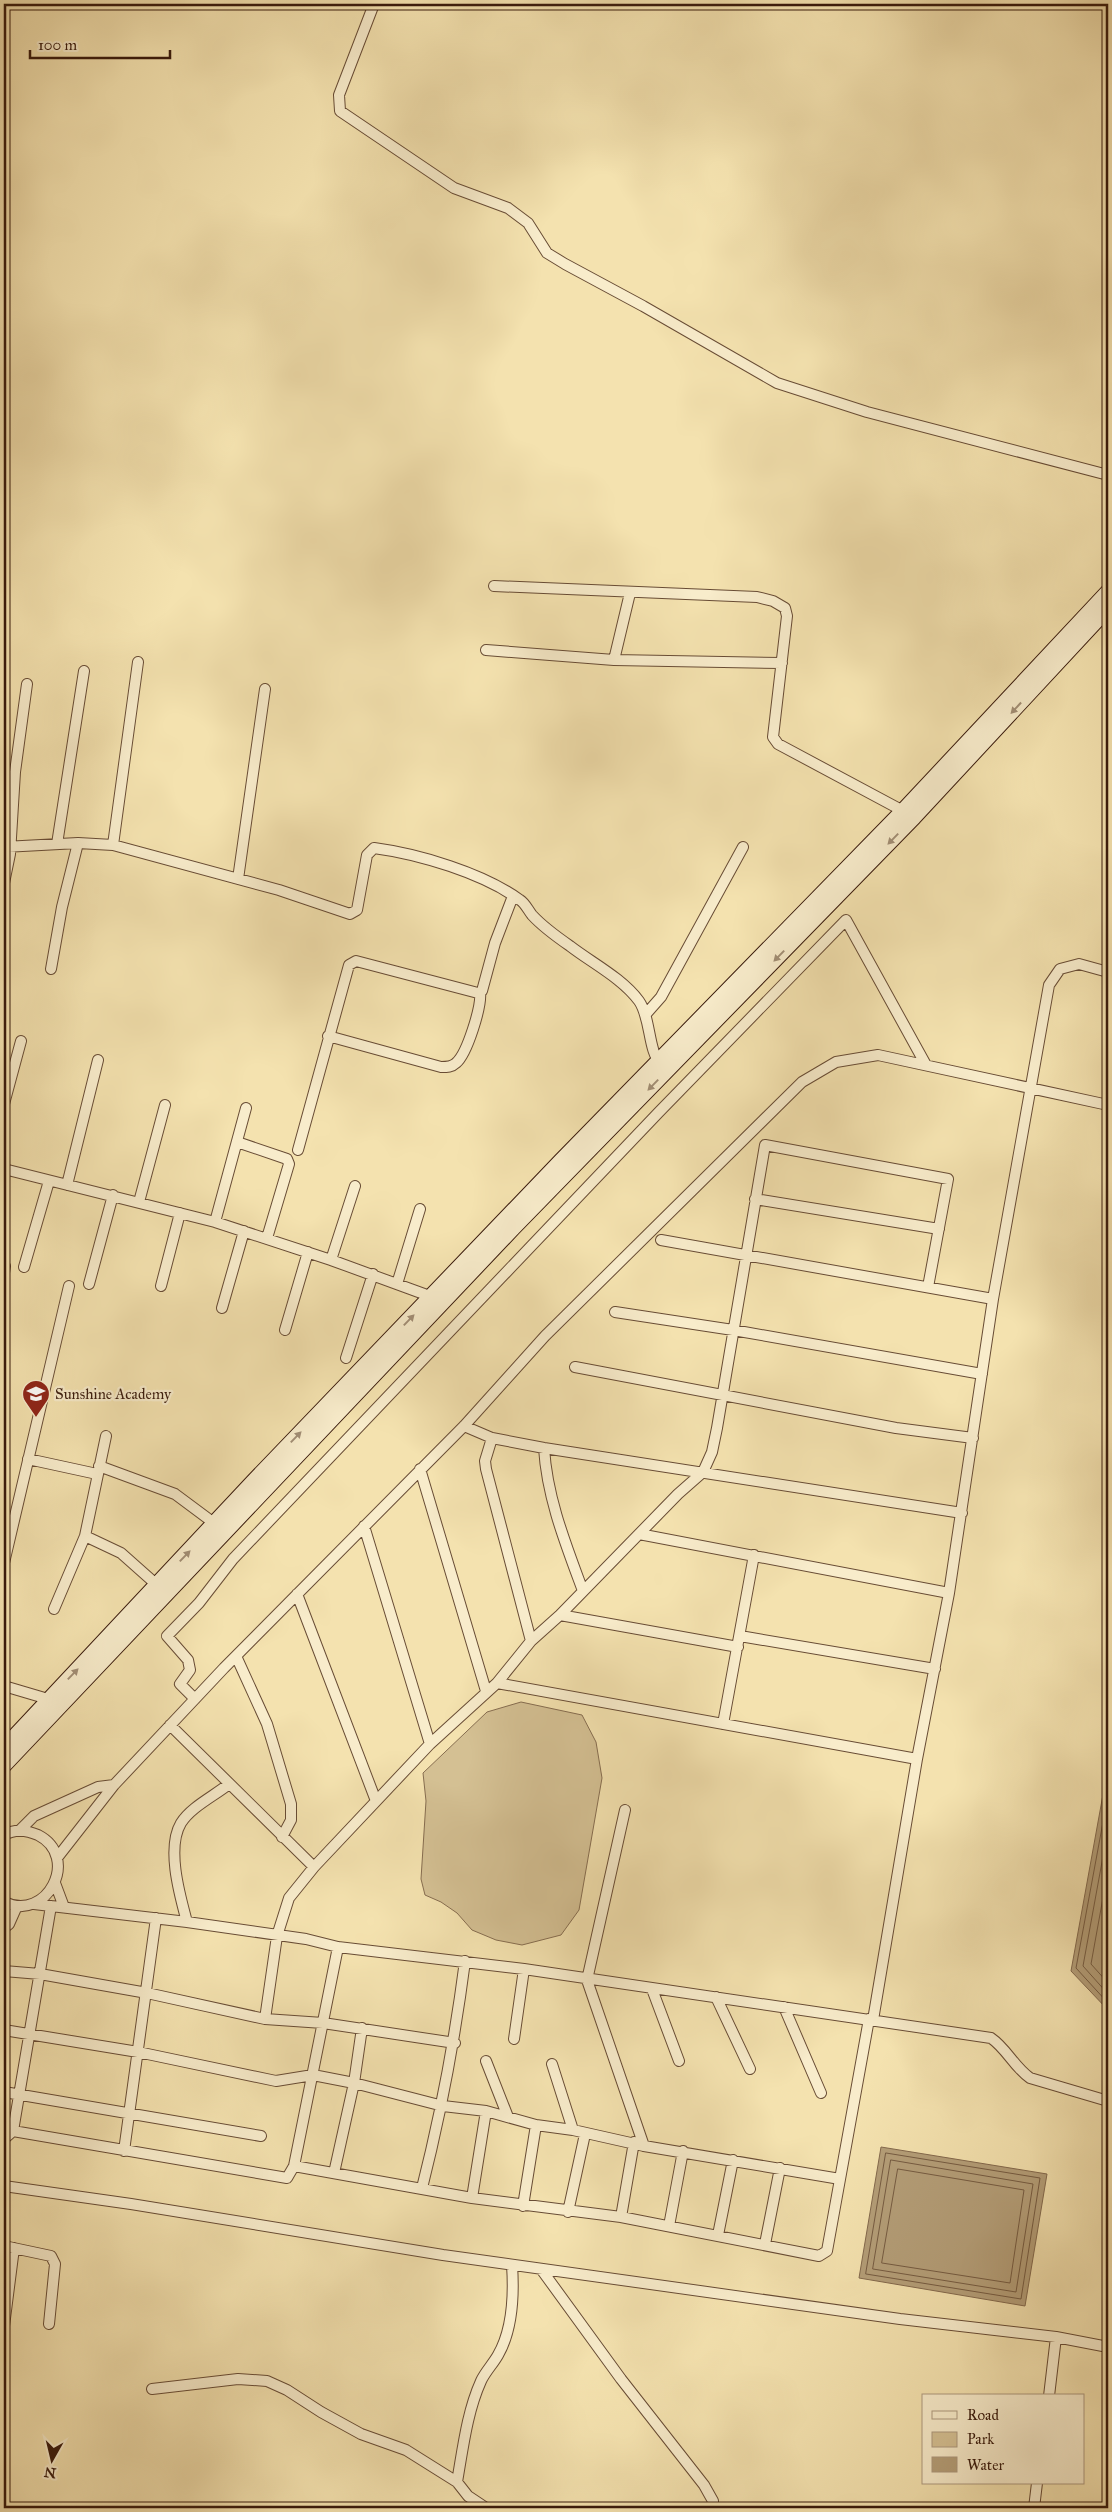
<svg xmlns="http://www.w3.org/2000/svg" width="1112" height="2512" font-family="'IM FELL Great Primer',serif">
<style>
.green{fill:#d4c093;stroke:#866d50}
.water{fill:#b49e78;stroke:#83694d}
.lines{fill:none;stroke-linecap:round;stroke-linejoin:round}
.shore{stroke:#765c42;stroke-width:1}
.street-casing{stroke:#684c35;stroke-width:12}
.secondary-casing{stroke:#391a0c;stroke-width:17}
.street{stroke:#f8eccb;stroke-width:10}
.secondary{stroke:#f8eccb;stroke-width:15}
.oneway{fill:#a28e75}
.labels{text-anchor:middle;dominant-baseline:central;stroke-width:4.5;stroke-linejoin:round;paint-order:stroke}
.poi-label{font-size:15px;fill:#391a0c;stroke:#f8eccb;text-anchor:start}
</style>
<rect width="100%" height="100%" fill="#f4e2af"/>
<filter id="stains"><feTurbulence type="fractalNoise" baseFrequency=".004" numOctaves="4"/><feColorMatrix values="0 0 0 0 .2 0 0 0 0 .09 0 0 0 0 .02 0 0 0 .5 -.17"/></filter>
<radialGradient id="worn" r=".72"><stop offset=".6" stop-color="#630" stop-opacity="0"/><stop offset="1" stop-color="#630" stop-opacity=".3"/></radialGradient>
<!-- green -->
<path class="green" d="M521 1702 582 1715 596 1742 602 1778 579 1910 561 1935 522 1945 496 1940 472 1930 457 1913 441 1902 425 1895 421 1879 426 1801 423 1773 487 1712Z"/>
<!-- water -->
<path class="water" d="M1108 1767V2010L1071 1971Z
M881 2147 1047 2174 1025 2306 859 2278Z"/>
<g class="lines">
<!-- shore -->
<path class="shore" d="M1108 1795 1076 1968 1108 2003
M1108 1829 1083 1966 1108 1994
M1108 1870 1091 1964 1108 1983
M886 2153 1040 2178 1021 2299 866 2274Z
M891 2160 1033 2184 1016 2292 873 2269Z
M898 2169 1024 2190 1010 2283 882 2263Z"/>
<defs>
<path id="street" d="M374 4 339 95 340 111 454 188 508 208 528 223 547 253 565 264 643 306 777 383 867 412 1108 475
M494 586 757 597 773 601 785 608 787 616 773 737 778 744 907 813
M486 650 614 660 782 663
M614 660 630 593
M57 844 84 671
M113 845 138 662
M4 847 78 843 113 845 279 890 350 914 357 910 367 855 374 848C419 854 483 873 520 900 525 903 528 910 532 915 543 927 557 937 570 946 592 963 622 978 639 1001 651 1018 648 1052 661 1064
M238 879 265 689
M4 883 10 854 15 772 27 684
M51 969 62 907 78 843
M646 1014 661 997 743 847
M328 1036 441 1067C447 1067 452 1067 456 1063 467 1054 482 1006 480 992
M4 1104 21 1041
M237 1142 287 1159 289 1164 267 1238
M298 1150 349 965 356 961 478 993 482 991 495 943 513 896
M4 1169 215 1222 331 1260 435 1298
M67 1185 98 1060
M755 1199 939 1229
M139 1202 165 1105
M215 1222 246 1108
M661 1240 993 1299
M331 1260 355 1186
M24 1267 49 1181
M4 1273 5 1266
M89 1284 113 1195
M397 1284 420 1209
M161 1286 180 1213
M222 1308 244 1231
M615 1312 733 1330 982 1374
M285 1330 308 1252
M346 1358 373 1274
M575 1367 896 1428 973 1438
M464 1426 492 1438 544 1448 962 1513
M492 1438 485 1461 486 1469 531 1641
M544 1448C547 1498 566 1545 583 1591
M28 1459 97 1474
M99 1466 175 1494 218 1526
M420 1469 486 1691
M364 1526 430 1744
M639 1534 949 1593
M85 1536 121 1553 157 1585
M4 1563 69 1286
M297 1594 376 1801
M54 1609 85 1536 106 1436
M560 1615 738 1647
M740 1636 935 1669
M236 1656 267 1724 291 1804V1820L282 1837
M497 1683 917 1759
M4 1686 48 1699
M195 1699 180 1684 190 1670 188 1660 167 1636 199 1603 233 1559 659 1112 846 920 926 1065
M723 1724 754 1555
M170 1725 314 1867
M625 1810 587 1980 644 2146
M19 1831 34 1816 98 1787 114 1785
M4 1835C14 1829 27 1830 38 1835 81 1857 47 1923 4 1902
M57 1858 114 1785 224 1668 464 1426 545 1336 802 1082 836 1062 878 1055 1108 1105
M55 1883 64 1907
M34 1904 187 1922 306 1939 338 1947 524 1969 991 2038C1007 2049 1014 2067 1030 2078L1108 2101
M187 1922C180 1896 166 1848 181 1823 191 1807 214 1796 229 1784
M4 1928 9 1924 17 1906
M4 1971 40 1974 147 1993 265 2019 323 2023 455 2043
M652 1989 679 2061
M716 1997 750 2069
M784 2007 821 2093
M265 2019 277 1936 289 1898 314 1867 430 1744 497 1683 531 1641 560 1615 678 1494 703 1472 712 1452 717 1428 765 1145 948 1179 928 1287
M873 2020 917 1759 949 1593 993 1299 1049 985 1060 969 1079 964 1108 972
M4 2030 138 2052 276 2081 313 2075 354 2083 443 2106 486 2111 536 2125 573 2130 644 2146 840 2179
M514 2039 524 1969
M486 2061 508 2117
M552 2064 573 2130
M4 2092 261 2136
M13 2131 287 2178 294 2166 338 1947
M4 2139 13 2131 51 1906
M124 2151 156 1918
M294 2166 472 2198 621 2217 819 2256 827 2251 869 2019
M334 2173 354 2083 362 2028
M4 2186 131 2204 443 2255 900 2319 1056 2337 1108 2347
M422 2188C441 2113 455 2038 465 1961
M472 2198 486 2111
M523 2206 536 2125
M568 2212 585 2134
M621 2217 634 2142
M669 2226 683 2151
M718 2235 733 2160
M765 2244 780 2168
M4 2246 51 2256 55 2264 49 2324
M541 2269 621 2379 704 2485 713 2501V2508
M4 2326 14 2248
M152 2389 238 2379 267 2381 287 2390 321 2412 361 2434 406 2450 457 2482 468 2496 486 2508
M1049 2396 1056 2337
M457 2482C463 2448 467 2412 481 2381 485 2372 493 2364 498 2355 513 2329 514 2294 512 2265
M1034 2508 1037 2483"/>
<path id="secondary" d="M4 1748 252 1483 561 1161 903 811 1108 592
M4 1765 513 1228 914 817 1108 608"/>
</defs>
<!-- street casing -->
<use href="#street" class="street-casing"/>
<!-- secondary casing -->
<use href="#secondary" class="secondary-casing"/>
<!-- street -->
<use href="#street" class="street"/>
<!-- secondary -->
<use href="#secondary" class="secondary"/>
</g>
<!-- one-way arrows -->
<defs><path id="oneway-solid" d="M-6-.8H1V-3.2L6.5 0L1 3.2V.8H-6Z" transform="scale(1.25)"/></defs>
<g class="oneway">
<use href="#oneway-solid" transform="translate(1016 708) rotate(133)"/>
<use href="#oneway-solid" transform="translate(893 839) rotate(134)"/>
<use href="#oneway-solid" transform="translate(779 956) rotate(134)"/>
<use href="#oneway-solid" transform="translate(653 1085) rotate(134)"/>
<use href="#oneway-solid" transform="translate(409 1320) rotate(-46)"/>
<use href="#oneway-solid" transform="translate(296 1437) rotate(-46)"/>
<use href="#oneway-solid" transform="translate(185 1556) rotate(-46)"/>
<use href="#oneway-solid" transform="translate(73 1674) rotate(-46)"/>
</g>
<!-- icons -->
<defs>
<symbol id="school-pin" viewBox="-11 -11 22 30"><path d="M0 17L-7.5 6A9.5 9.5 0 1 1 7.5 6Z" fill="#8f2418" stroke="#f8eccb"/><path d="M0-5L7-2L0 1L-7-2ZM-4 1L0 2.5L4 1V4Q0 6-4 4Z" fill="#fff"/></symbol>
</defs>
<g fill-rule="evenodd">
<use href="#school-pin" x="20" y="1378" width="32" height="43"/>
</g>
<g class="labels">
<!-- poi labels -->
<g class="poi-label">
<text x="55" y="1394">Sunshine Academy</text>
</g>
</g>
<!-- margin -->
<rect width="1112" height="2512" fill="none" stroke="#f4e2af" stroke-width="20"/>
<rect x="5" y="5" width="1102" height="2502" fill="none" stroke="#391a0c" stroke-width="2.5"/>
<rect x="10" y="10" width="1092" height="2492" fill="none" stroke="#391a0c"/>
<!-- legend -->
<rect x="922" y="2394" width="162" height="90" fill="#f8eccb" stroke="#ac987f"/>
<rect x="932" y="2411" width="25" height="8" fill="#f8eccb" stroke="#ac987f"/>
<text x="967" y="2420" font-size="15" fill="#391a0c">Road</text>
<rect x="932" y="2432" width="25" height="15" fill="#d4c093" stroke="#ac987f"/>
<text x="967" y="2444" font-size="15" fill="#391a0c">Park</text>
<rect x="932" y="2457" width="25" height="15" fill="#b49e78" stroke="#ac987f"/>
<text x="967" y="2470" font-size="15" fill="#391a0c">Water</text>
<!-- north arrow -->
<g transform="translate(52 2460) rotate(188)" stroke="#f8eccb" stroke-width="4" paint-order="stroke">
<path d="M0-4L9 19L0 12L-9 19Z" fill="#391a0c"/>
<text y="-8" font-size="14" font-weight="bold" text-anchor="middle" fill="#391a0c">N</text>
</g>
<!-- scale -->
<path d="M30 50v8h140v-8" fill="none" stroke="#391a0c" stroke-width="2.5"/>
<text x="38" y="50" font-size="15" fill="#391a0c" stroke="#f8eccb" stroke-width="4" paint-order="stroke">100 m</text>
<rect width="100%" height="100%" filter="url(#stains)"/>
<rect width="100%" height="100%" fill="url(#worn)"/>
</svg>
